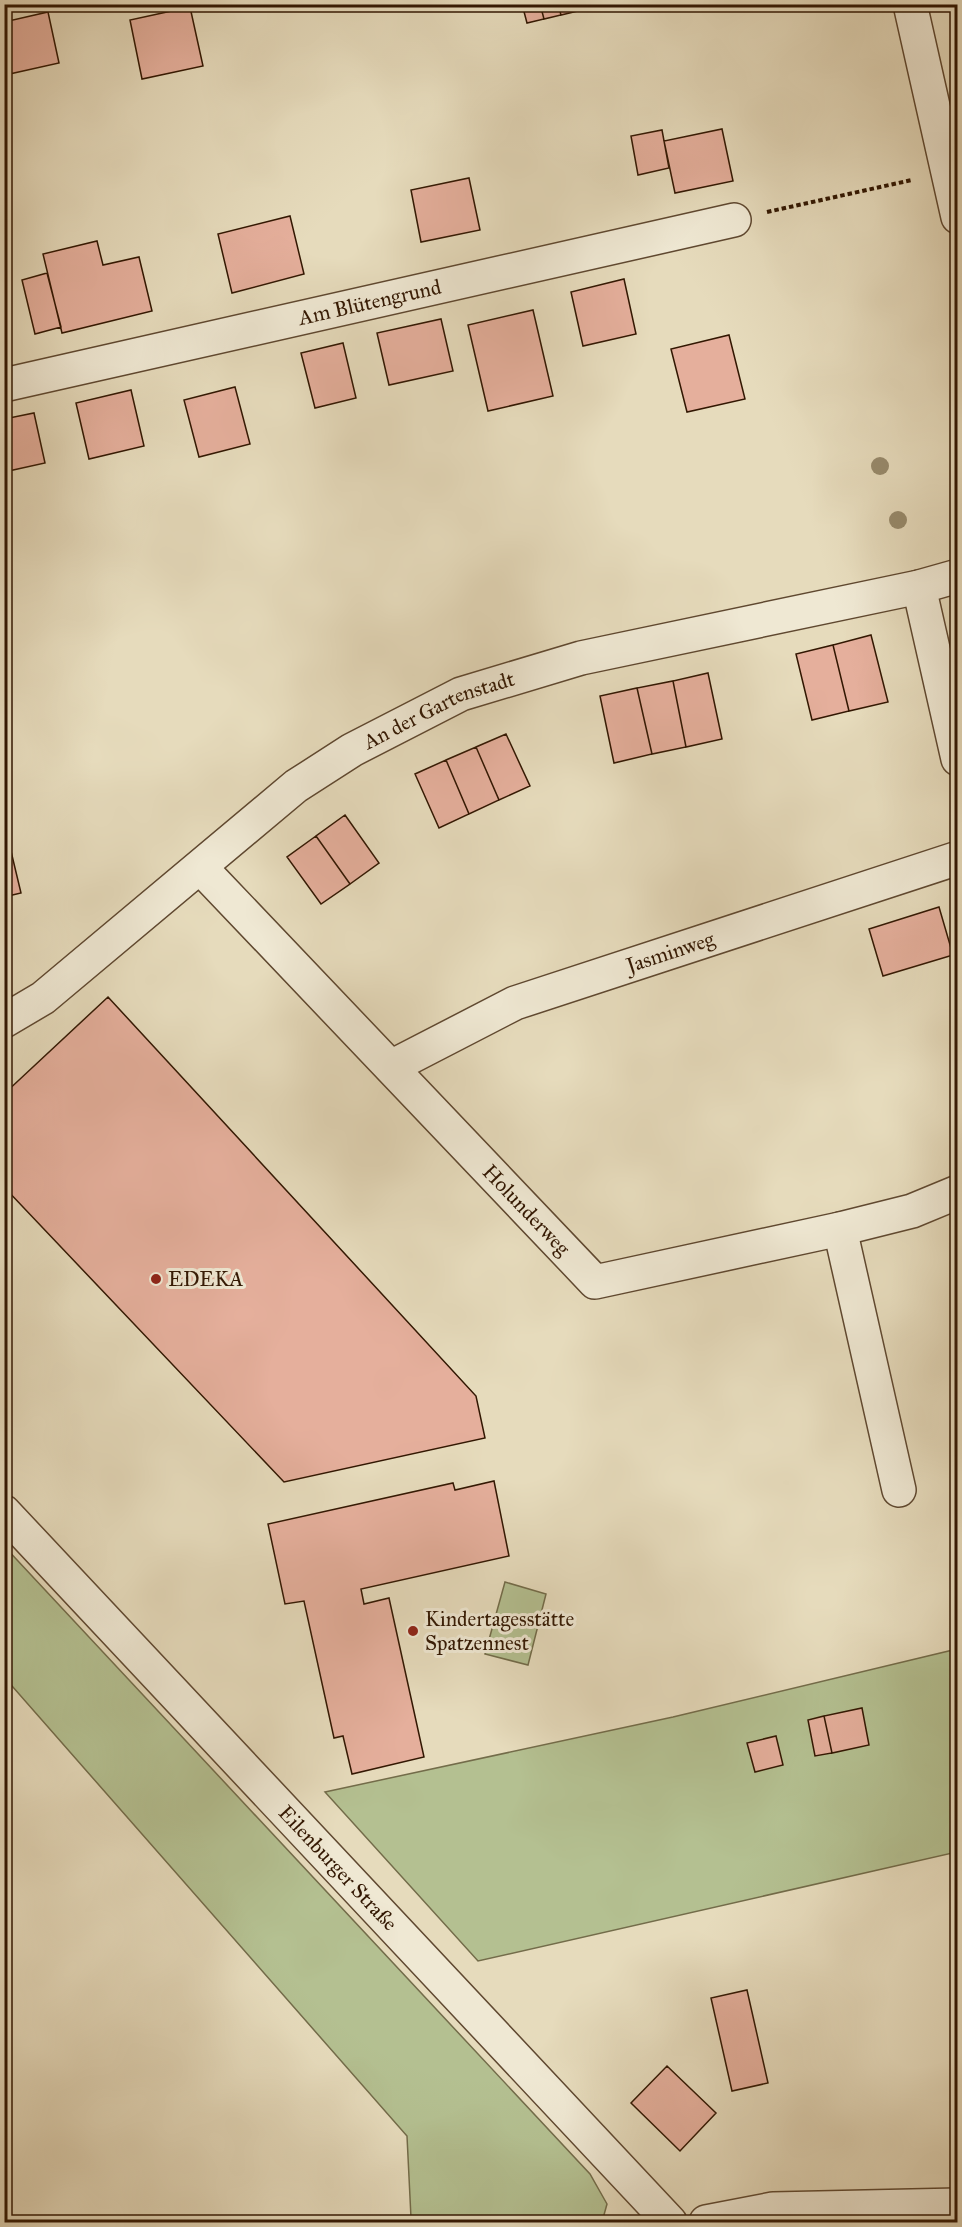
<svg xmlns="http://www.w3.org/2000/svg" width="962" height="2227" font-family="'IM FELL Great Primer',serif">
<style>
.green{fill:#b4c091;stroke:#736c4a;stroke-width:1.5}
.building{fill:#e5af9c;stroke:#321702;stroke-width:1.5}
.lines{fill:none;stroke-linecap:round;stroke-linejoin:round}
.minor-casing{stroke:#5f4830;stroke-width:36}
.path{stroke:#321702;stroke-width:4;stroke-dasharray:4.5 3;stroke-linecap:butt}
.minor{stroke:#efe8d3;stroke-width:33}
.tree{fill:#988b6d}
.poi-dot{fill:#8f2418;stroke:#efe8d3;stroke-width:2}
.labels{text-anchor:middle;dominant-baseline:central;stroke-width:6;stroke-linejoin:round;paint-order:stroke}
.street-label{font-size:21px;fill:#321702;stroke:#efe8d3}
.poi-label{font-size:21px;fill:#321702;stroke:#efe8d3;text-anchor:start}
</style>
<rect width="100%" height="100%" fill="#e6dbbc"/>
<filter id="stains"><feTurbulence type="fractalNoise" baseFrequency=".00333" numOctaves="4"/><feColorMatrix values="0 0 0 0 .2 0 0 0 0 .09 0 0 0 0 .02 0 0 0 .5 -.17"/></filter>
<radialGradient id="worn" r=".72"><stop offset=".6" stop-color="#630" stop-opacity="0"/><stop offset="1" stop-color="#630" stop-opacity=".3"/></radialGradient>
<!-- green -->
<path class="green" d="M4 1546 590 2174 607 2204 602 2222H380L411 2218 407 2136 5 1678Z
M505 1582 546 1594 528 1665 485 1654Z
M957 1649V1852L478 1961 325 1792 673 1717Z"/>
<!-- building -->
<path class="building" d="M522 4H540L544 19 527 23Z
M540 4H558L561 15 544 19Z
M558 4H576L578 11 561 15Z
M190 7 203 66 142 79 130 20Z
M48 12 59 63 5 75 4 22Z
M722 129 733 181 675 193 664 141Z
M662 130 669 168 638 175 631 136Z
M469 178 480 230 421 242 411 190Z
M290 216 304 274 232 293 218 234Z
M97 241 103 265 139 257 152 311 62 333 43 254Z
M47 273 61 327 35 334 22 280Z
M624 279 636 334 583 346 571 292Z
M533 310 553 396 488 411 468 325Z
M441 319 453 371 389 385 377 333Z
M729 335 745 399 687 412 671 349Z
M343 343 356 398 315 408 301 353Z
M235 387 250 444 199 457 184 400Z
M131 390 144 446 89 459 76 403Z
M34 413 45 463 4 472V419Z
M871 635 888 702 849 711 833 645Z
M833 645 849 711 812 720 796 654Z
M708 673 722 739 686 747 673 681Z
M673 681 686 747 652 754 637 688Z
M637 688 652 754 614 763 600 696Z
M506 734 530 786 499 800 476 747Z
M476 747 499 800 469 814 446 760Z
M446 760 469 814 439 828 415 774Z
M345 815 379 863 350 884 316 836Z
M4 822 21 893 4 897Z
M316 836 350 884 321 904 287 857Z
M939 907 953 955 883 976 869 929Z
M108 997 476 1396 485 1438 284 1482 4 1187V1094Z
M494 1481 509 1556 361 1589 364 1604 389 1598 424 1757 352 1774 343 1736 334 1738 304 1601 285 1604 268 1524 453 1483 455 1490Z
M862 1708 869 1745 832 1753 824 1716Z
M824 1716 832 1753 815 1756 808 1720Z
M776 1736 783 1765 755 1772 747 1743Z
M747 1990 768 2083 732 2091 711 1998Z
M667 2066 716 2113 680 2151 631 2103Z"/>
<g class="lines">
<defs>
<g id="minor">
<path d="M910 4 958 217"/>
<path id="s1" d="M4 385 734 220"/>
<path d="M919 587 958 759"/>
<path id="s2" d="M201 868 595 1282 840 1229 912 1211 958 1192"/>
<path id="s3" d="M4 1021 43 998 296 786 352 750 461 694 581 658 919 587 958 576"/>
<path id="s4" d="M391 1067 515 1003 958 858"/>
<path d="M840 1229 899 1490"/>
<path id="s5" d="M4 1512 670 2222"/>
<path d="M706 2222 773 2209 958 2205"/>
</g>
</defs>
<!-- minor casing -->
<use href="#minor" class="minor-casing"/>
<!-- path -->
<path class="path" d="M767 212 912 180"/>
<!-- minor -->
<use href="#minor" class="minor"/>
</g>
<!-- trees -->
<g class="tree">
<circle cx="880" cy="466" r="9"/>
<circle cx="898" cy="520" r="9"/>
</g>
<!-- markers -->
<g class="poi-dot">
<circle cx="156" cy="1279" r="6"/>
<circle cx="413" cy="1631" r="6"/>
</g>
<g class="labels">
<!-- street labels -->
<g class="street-label">
<text stroke="none"><textPath href="#s1" startOffset="375">Am Blütengrund</textPath></text>
<text stroke="none"><textPath href="#s3" startOffset="538">An der Gartenstadt</textPath></text>
<text stroke="none"><textPath href="#s4" startOffset="303">Jasminweg</textPath></text>
<text stroke="none"><textPath href="#s2" startOffset="472">Holunderweg</textPath></text>
<text stroke="none"><textPath href="#s5" startOffset="488">Eilenburger Straße</textPath></text>
</g>
<!-- poi labels -->
<g class="poi-label">
<text x="168" y="1279">EDEKA</text>
<text x="425" y="1619">Kindertagesstätte<tspan x="425" dy="24">Spatzennest</tspan></text>
</g>
</g>
<!-- margin -->
<rect width="962" height="2227" fill="none" stroke="#e6dbbc" stroke-width="24"/>
<rect x="6" y="6" width="950" height="2215" fill="none" stroke="#321702" stroke-width="3"/>
<rect x="12" y="12" width="938" height="2203" fill="none" stroke="#321702" stroke-width="1.5"/>
<rect width="100%" height="100%" filter="url(#stains)"/>
<rect width="100%" height="100%" fill="url(#worn)"/>
</svg>
